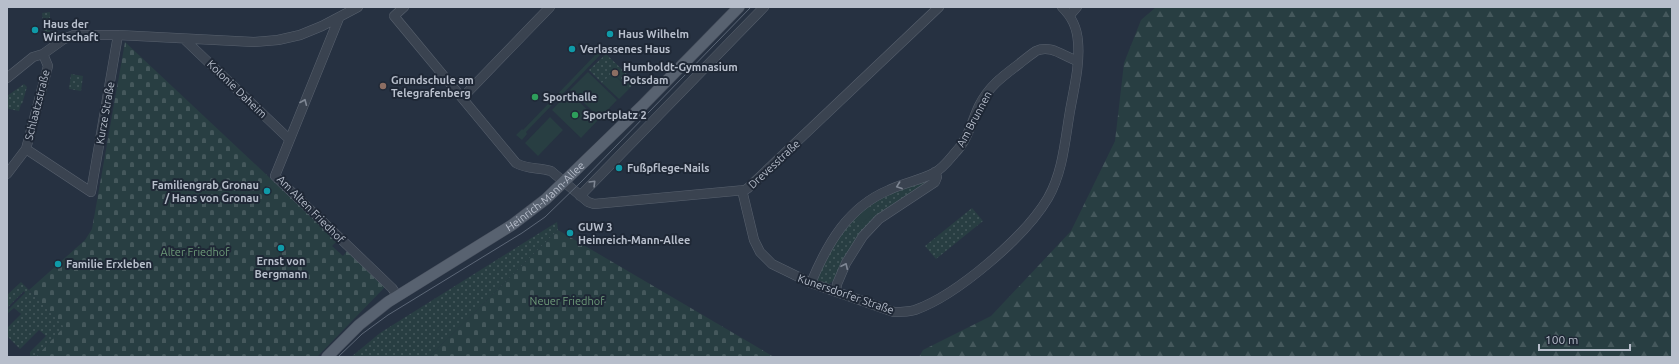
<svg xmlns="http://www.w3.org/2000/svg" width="1679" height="364" font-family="Ubuntu,sans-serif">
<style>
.grass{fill:url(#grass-dots)}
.forest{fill:url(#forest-firs)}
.cemetery{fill:url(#cemetery-stones)}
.garden{fill:#283e42}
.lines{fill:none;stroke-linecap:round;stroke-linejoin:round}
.minor-casing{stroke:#58616e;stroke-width:10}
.major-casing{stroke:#444c5a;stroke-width:12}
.minor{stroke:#3a4350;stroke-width:9}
.major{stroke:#586270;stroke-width:11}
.tram{stroke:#5c6777;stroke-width:1}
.oneway{stroke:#7f8794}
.culture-dot{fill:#0f9aa8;stroke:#1f2836;stroke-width:1.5}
.education-dot{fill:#8d6e63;stroke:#1f2836;stroke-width:1.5}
.leisure-dot{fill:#2e9e5b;stroke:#1f2836;stroke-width:1.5}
.labels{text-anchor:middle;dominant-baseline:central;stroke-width:4;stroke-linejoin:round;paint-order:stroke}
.poi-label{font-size:11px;font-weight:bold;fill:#b7becb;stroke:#1f2836;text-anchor:start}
.street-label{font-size:11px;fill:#b7becb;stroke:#1f2836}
.park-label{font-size:11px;fill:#6e9b79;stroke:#1f2836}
</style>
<defs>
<pattern id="grass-dots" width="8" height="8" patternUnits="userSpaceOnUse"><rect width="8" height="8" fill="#283e42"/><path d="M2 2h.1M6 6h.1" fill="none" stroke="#45585c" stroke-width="1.8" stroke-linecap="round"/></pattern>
<pattern id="forest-firs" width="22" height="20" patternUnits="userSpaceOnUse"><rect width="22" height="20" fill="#283e42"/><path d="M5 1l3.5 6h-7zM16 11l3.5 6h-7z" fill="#45585c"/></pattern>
<pattern id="cemetery-stones" width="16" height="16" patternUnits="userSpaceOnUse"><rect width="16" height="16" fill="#283e42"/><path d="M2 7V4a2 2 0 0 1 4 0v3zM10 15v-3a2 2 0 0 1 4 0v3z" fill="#45585c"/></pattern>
</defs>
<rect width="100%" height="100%" fill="#263141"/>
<!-- grass -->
<path class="grass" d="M50 12V39L43 40 42 39 44 32 42 13Z
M606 54 635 82 629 89 613 73 602 83 589 70Z
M71 74 83 76 81 91 69 89Z
M24 84 27 87 22 104H21L19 111 9 109 7 107V99L9 98 7 96Z
M929 177 932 181 875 219 834 280 828 285 822 284 817 280 816 276 845 225 887 193Z
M972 208 983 221 936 259 925 246Z
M557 222 558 230 429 357H351L380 333Z
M21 282 65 327 36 357H30V352L46 336 39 330 20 349 7 336V328L21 314 14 308 7 314V311L25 293 24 291 7 308V295Z"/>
<!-- forest -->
<path class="forest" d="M1156 7H1672V357H919L923 350 991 316 1071 231 1115 141 1124 63 1141 20Z"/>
<!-- cemetery -->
<path class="cemetery" d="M125 42 337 241 332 246 343 256 347 251 385 287 317 357H36L64 327 29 290 85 240 92 229Z
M558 230 774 357H429Z"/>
<!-- garden -->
<path class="garden" d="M598 52 601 54 526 132 527 134 522 140 516 135 522 129 523 130Z
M588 72 617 100 600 118 570 90Z
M612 73 629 89 619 99 602 83Z
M569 92 598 120 581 138 552 110Z
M550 117 563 130 538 156 525 143Z
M869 206 875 212 860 225 854 219Z"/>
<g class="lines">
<defs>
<path id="minor" d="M404 7 394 16 516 163C528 170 539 167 551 171L588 202 594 204 745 190 748 188 939 7
M1070 15 1077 7
M339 18 275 176 392 288 397 295
M184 39 289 139
M7 78 33 57 43 54 64 39 74 35H118L254 42 278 40 300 35 322 26 358 7
M462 98 550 7
M26 149 91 192 118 35
M7 174 26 149 48 66 43 54
M742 190 754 240 760 252 772 264 811 283 894 312C901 312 908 312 915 310 957 295 1025 237 1048 198 1063 172 1065 140 1070 111 1074 88 1080 65 1078 42 1077 27 1072 17 1062 7
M580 196 764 7
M811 283C827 244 848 207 889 190 903 183 921 180 934 173 942 169 949 160 954 154 968 140 971 123 979 106 988 87 1003 76 1019 64 1024 60 1030 55 1036 51 1051 44 1064 57 1078 61
M836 292 837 284 846 263 863 236 879 219 935 182 937 177 935 172"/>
<g id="major">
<path id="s1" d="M327 357 359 325 388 302 512 225 546 199 643 105 739 7"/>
</g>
</defs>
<!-- minor casing -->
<use href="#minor" class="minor-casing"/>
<!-- major casing -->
<use href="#major" class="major-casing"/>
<!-- minor -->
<use href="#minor" class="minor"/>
<!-- major -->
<use href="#major" class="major"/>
<!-- tram -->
<path class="tram" d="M338 357 362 334 388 315 522 233 545 217 581 182 751 7"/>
</g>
<!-- one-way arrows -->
<defs><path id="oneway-chevron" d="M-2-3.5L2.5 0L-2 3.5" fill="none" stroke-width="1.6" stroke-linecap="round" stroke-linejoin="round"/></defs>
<g class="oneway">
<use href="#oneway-chevron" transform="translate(304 102) rotate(-67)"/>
<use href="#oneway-chevron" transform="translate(593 183) rotate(-45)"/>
<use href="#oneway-chevron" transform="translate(899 186) rotate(160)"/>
<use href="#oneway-chevron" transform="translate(845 266) rotate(-65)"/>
</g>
<!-- markers -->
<g class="culture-dot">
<circle cx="35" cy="30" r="4"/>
<circle cx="610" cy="34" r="4"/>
<circle cx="572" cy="49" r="4"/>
<circle cx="619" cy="168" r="4"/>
<circle cx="267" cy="191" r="4"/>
<circle cx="570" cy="233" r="4"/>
<circle cx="281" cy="248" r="4"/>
<circle cx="58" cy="264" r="4"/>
</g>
<g class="education-dot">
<circle cx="615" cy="73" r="4"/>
<circle cx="383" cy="86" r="4"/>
</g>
<g class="leisure-dot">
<circle cx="535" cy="97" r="4"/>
<circle cx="575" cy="115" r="4"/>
</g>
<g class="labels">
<!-- poi labels -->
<g class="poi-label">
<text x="43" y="24">Haus der<tspan x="43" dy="13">Wirtschaft</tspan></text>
<text x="618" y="34">Haus Wilhelm</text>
<text x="580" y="49">Verlassenes Haus</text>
<text x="623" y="67">Humboldt-Gymnasium<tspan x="623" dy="13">Potsdam</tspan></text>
<text x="391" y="80">Grundschule am<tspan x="391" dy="13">Telegrafenberg</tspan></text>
<text x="543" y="97">Sporthalle</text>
<text x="583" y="115">Sportplatz 2</text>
<text x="627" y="168">Fußpflege-Nails</text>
<text x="259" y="185" text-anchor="end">Familiengrab Gronau<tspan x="259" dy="13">/ Hans von Gronau</tspan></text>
<text x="578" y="227">GUW 3<tspan x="578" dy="13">Heinreich-Mann-Allee</tspan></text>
<text x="281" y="261" text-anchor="middle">Ernst von<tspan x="281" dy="13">Bergmann</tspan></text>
<text x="66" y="264">Familie Erxleben</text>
</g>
<!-- street labels -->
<g class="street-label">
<text transform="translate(237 89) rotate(44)">Kolonie Daheim</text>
<text transform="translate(37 105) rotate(-76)">Schlaatzstraße</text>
<text transform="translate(105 113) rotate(-80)">Kurze Straße</text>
<text transform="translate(974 119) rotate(-62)">Am Brunnen</text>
<text transform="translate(774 164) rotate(-43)">Drevesstraße</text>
<text stroke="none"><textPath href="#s1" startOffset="272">Heinrich-Mann-Allee</textPath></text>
<text transform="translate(311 209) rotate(45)">Am Alten Friedhof</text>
<text transform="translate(846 294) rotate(19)">Kunersdorfer Straße</text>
</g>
<!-- park labels -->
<g class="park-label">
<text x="195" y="252">Alter Friedhof</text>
<text x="567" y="301">Neuer Friedhof</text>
</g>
</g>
<!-- border -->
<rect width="1679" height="364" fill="none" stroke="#b7becb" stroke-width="16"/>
<!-- scale -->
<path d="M1539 344v6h91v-6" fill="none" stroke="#b7becb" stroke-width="2"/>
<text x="1545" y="344" font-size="12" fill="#b7becb" stroke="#1f2836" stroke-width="3" paint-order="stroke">100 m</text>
</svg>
